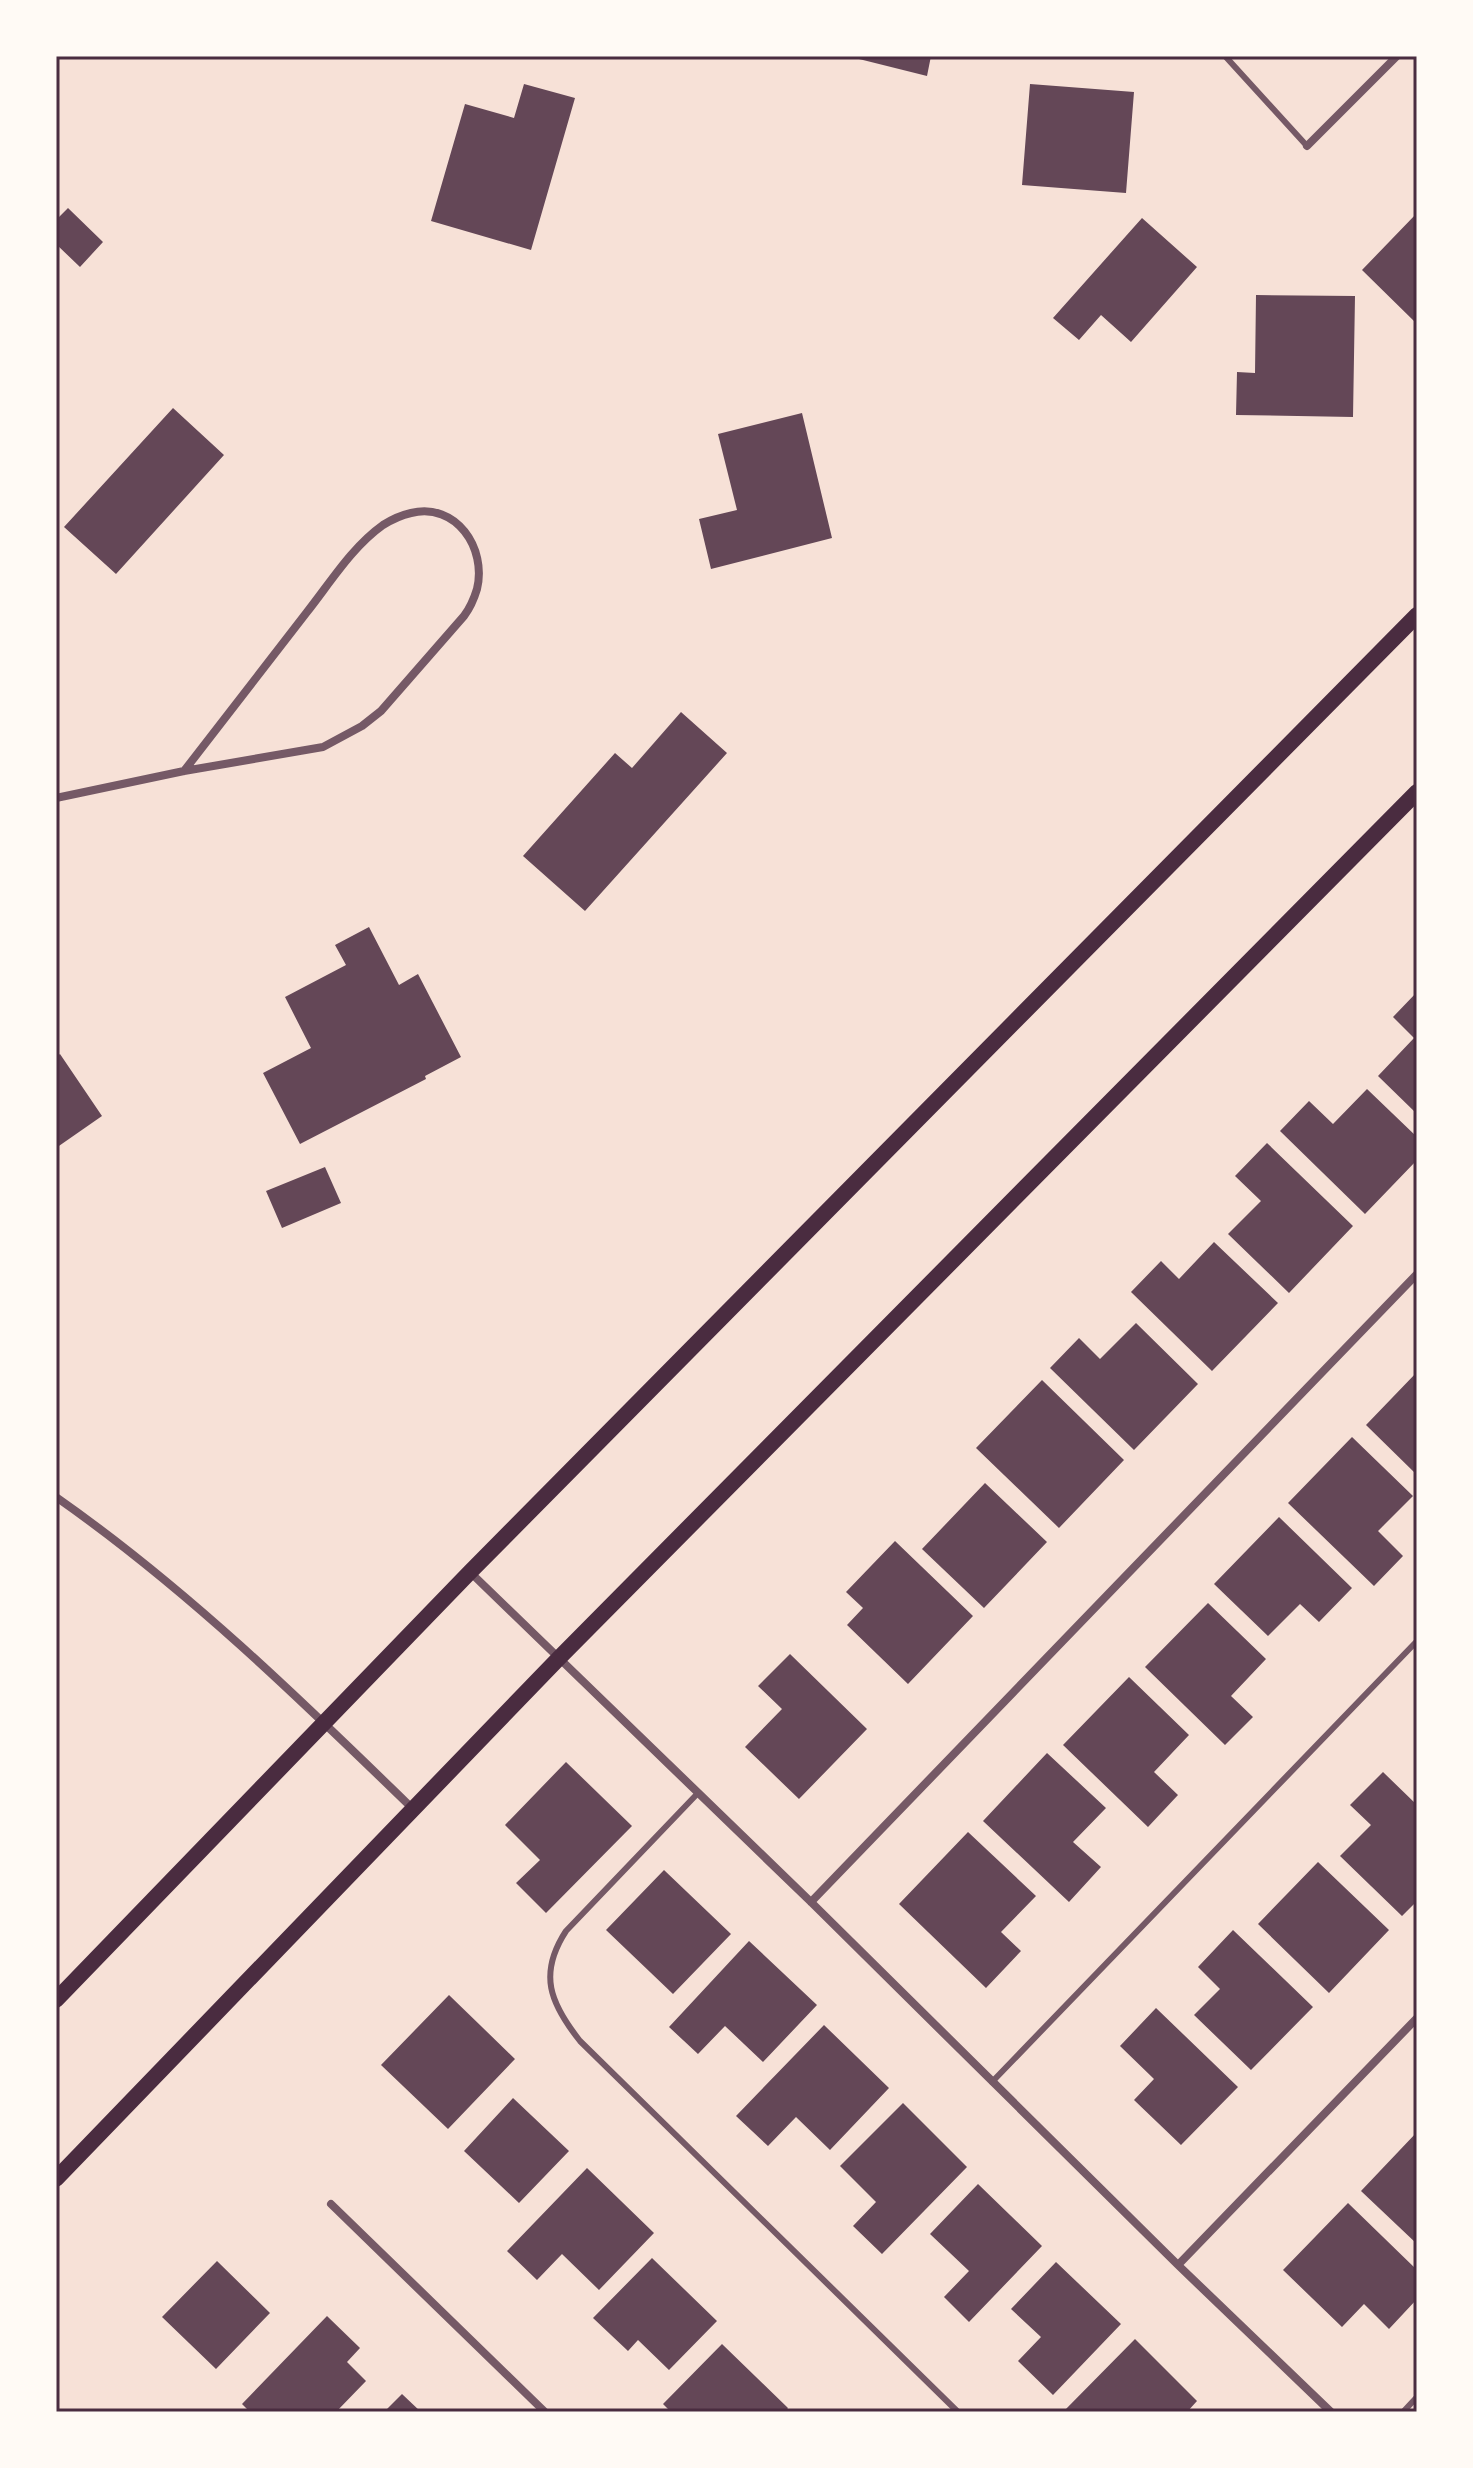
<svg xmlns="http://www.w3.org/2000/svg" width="1473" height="2468" font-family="'Noto Sans',sans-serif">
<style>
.building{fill:#644757}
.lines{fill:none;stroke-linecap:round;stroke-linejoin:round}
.service{stroke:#755966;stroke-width:6}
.minor{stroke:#755966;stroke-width:8}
.secondary{stroke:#4a2c40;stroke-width:16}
.neatline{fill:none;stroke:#4a2c40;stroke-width:3}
</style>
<rect width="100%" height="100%" fill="#f7e1d7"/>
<!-- building -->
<path class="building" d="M847 56H931L927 76Z
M524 84 575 98 531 250 431 221 465 104 514 118Z
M1030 84 1134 92 1126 193 1022 185Z
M68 208 103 242 80 267 56 244V220Z
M1417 213V324L1362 270Z
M1142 218 1197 267 1131 342 1101 315 1079 340 1053 318Z
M1256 295 1355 296 1353 417 1236 415 1237 372 1255 373Z
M173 408 224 455 116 574 64 527Z
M802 413 832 538 711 569 699 519 737 510 718 434Z
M681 712 727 753 585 911 523 856 615 753 632 768Z
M369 927 399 985 418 974 461 1057 425 1076 426 1079 300 1144 263 1073 311 1048 285 997 346 965 335 945Z
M1417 992V1114L1378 1076 1414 1038 1393 1017Z
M60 1054 102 1116 56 1148V1057Z
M1367 1089 1417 1137V1160L1365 1214 1280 1131 1309 1101 1333 1124Z
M1267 1143 1353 1226 1289 1293 1228 1234 1261 1201 1235 1176Z
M325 1167 341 1203 282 1228 266 1191Z
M1214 1242 1278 1303 1212 1371 1131 1292 1161 1261 1179 1279Z
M1136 1323 1198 1384 1134 1450 1050 1368 1079 1338 1100 1359Z
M1417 1372V1475L1366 1425Z
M1042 1380 1124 1460 1059 1528 976 1448Z
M1352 1437 1413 1496 1378 1531 1403 1556 1374 1586 1288 1503Z
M985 1483 1047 1542 984 1608 922 1549Z
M1279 1517 1352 1588 1319 1622 1300 1604 1268 1636 1214 1584Z
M895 1541 973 1616 908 1684 847 1625 863 1608 846 1592Z
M1208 1603 1266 1659 1231 1696 1253 1717 1225 1745 1145 1667Z
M790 1654 867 1729 799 1799 745 1747 782 1709 758 1686Z
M1129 1677 1189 1735 1154 1772 1178 1795 1148 1827 1063 1745Z
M1047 1753 1106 1808 1073 1842 1101 1867 1069 1902 983 1821Z
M566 1762 632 1826 546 1913 516 1883 540 1860 505 1825Z
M1383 1772 1417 1805V1901L1402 1916 1340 1856 1371 1825 1350 1805Z
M968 1832 1036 1896 1001 1932 1021 1951 986 1988 899 1904Z
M1318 1862 1389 1930 1329 1993 1258 1924Z
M664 1870 731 1934 673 1994 606 1930Z
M1233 1930 1313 2007 1251 2070 1194 2015 1220 1989 1198 1967Z
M749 1941 817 2005 763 2062 725 2026 698 2054 669 2027Z
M449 1995 515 2059 448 2129 381 2065Z
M1156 2008 1238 2087 1181 2145 1134 2100 1154 2079 1120 2046Z
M824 2025 889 2088 830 2150 796 2117 768 2146 736 2116Z
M513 2098 569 2151 519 2203 464 2151Z
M903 2103 967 2167 882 2254 853 2226 876 2202 840 2166Z
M1417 2132V2244L1361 2191Z
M587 2168 654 2233 599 2290 562 2254 537 2280 507 2251Z
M978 2184 1042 2246 969 2322 944 2297 969 2271 930 2234Z
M1348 2203 1417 2270V2299L1389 2329 1364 2304 1342 2327 1283 2270Z
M652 2258 717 2321 669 2370 638 2340 628 2351 593 2318Z
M217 2261 270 2313 216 2369 162 2317Z
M1056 2262 1121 2324 1053 2395 1018 2361 1041 2337 1011 2309Z
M327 2316 360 2348 347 2362 366 2381 336 2412H250L242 2404Z
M1135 2339 1197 2401 1187 2412H1063Z
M722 2344 788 2408 785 2412H671L663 2404Z
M402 2394 421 2412H384Z"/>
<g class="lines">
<!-- service -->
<path class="service" d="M1225 56 1307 146
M698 1793 566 1931C538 1974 550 2003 580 2041L958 2412
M992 2082 1417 1641
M1403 2412 1417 2397"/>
<!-- minor -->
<path class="minor" d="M1307 146 1397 56
M56 798 184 771 323 747 362 726 381 711 464 616C470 608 474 599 477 589 487 548 456 502 411 513 402 515 391 520 383 525 352 547 330 583 307 612 266 665 225 718 184 771
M56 1497C186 1588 300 1699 413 1809
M470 1572 811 1902 1178 2265 1331 2412
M811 1902 1417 1274
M331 2204 545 2412
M1178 2265 1417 2018"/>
<!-- secondary -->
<path class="secondary" d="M56 2000 470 1572 1417 615
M56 2179 559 1658 1417 792"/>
</g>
<!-- border -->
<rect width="1473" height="2468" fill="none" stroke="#fffaf5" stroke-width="116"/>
<rect x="58" y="58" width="1357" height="2352" class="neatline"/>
</svg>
